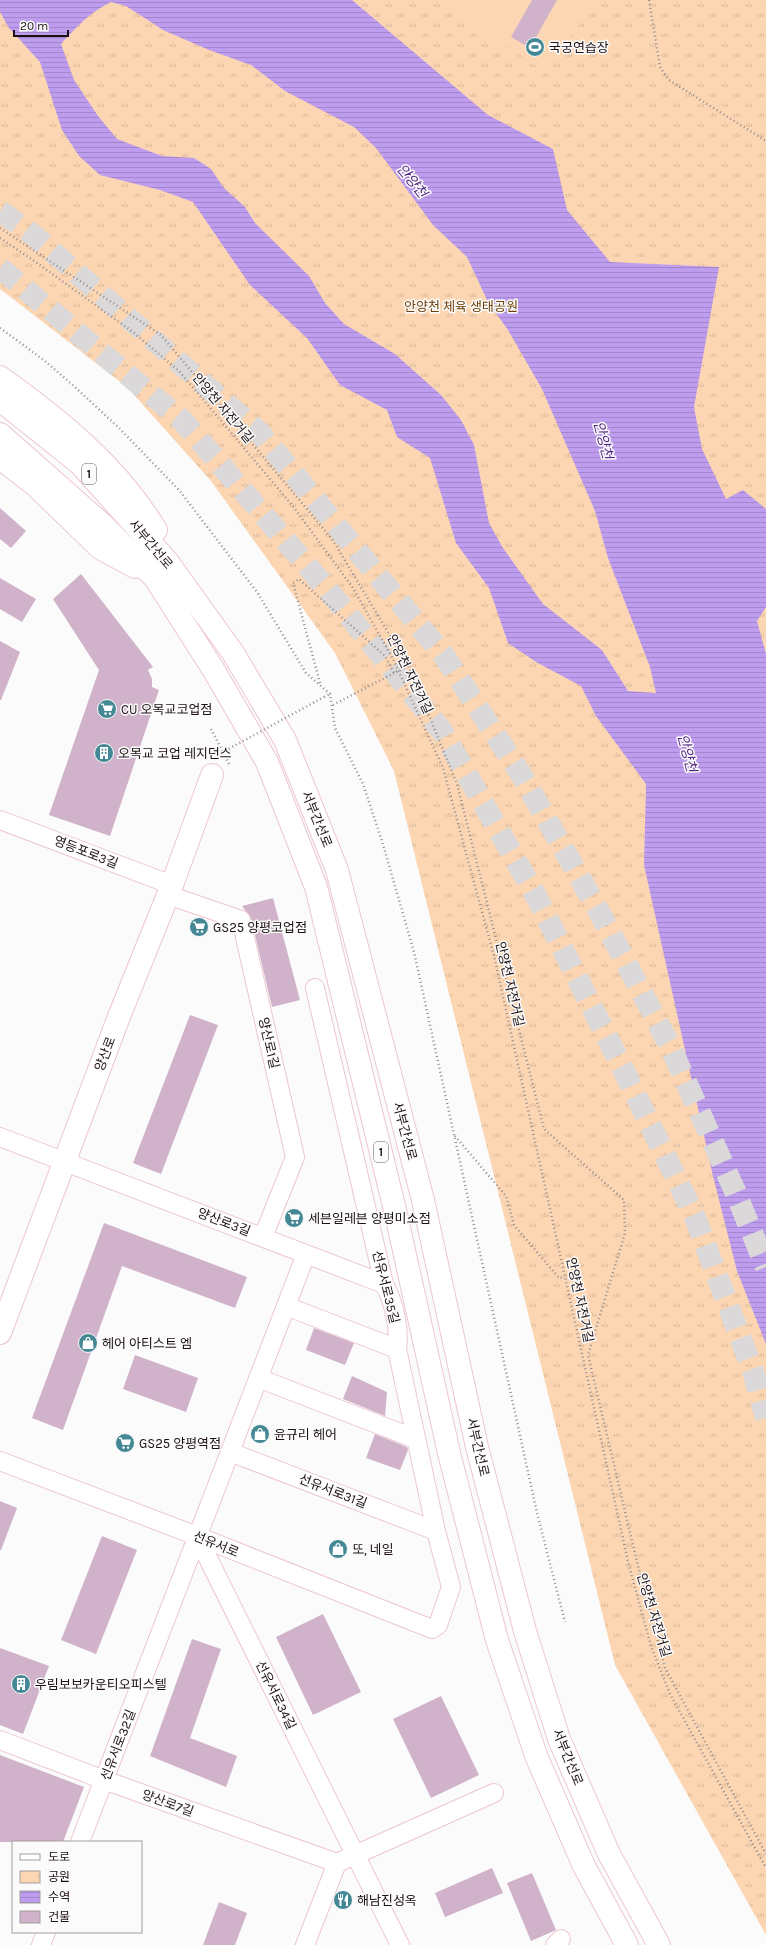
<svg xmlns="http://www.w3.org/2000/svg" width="766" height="1945" font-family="Karla,'Noto Sans KR',sans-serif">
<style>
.park{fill:url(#park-tufts)}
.pitch{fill:#fcd6b2}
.water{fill:url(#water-rules);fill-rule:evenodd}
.building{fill:#d0b3ca}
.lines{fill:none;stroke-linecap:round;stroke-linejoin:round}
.trunk-tunnel{stroke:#dad8d8;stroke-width:22;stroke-dasharray:22 11;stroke-linecap:butt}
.minor-casing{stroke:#edc6ce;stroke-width:20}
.tertiary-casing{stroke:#edc6ce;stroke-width:24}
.primary-casing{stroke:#edc6ce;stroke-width:24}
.path{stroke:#938d8f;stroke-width:2.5;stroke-dasharray:1 3;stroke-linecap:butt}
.minor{stroke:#fff;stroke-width:18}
.tertiary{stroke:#fff;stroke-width:22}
.primary{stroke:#fff;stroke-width:22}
.path-bridge{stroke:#938d8f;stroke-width:2.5;stroke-dasharray:1 3;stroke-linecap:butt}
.labels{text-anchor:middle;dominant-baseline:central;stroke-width:3;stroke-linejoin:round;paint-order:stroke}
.shield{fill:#fbfbfb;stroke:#605659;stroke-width:1}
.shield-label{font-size:12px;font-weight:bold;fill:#1d1013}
.poi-label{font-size:13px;fill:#1d1013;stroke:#fbfbfb;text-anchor:start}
.park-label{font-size:13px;fill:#6f420b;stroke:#fbfbfb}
.street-label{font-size:13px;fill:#1d1013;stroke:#fbfbfb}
.water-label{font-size:14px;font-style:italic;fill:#562886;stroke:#fbfbfb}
</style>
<defs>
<pattern id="park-tufts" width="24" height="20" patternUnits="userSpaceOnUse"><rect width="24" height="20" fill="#fcd6b2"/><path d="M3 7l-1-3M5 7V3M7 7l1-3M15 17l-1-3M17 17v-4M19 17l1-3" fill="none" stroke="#d8b798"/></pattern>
<pattern id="water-rules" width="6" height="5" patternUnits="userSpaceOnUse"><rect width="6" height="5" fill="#be9def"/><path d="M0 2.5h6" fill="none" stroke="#a386cc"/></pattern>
</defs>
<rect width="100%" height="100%" fill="#fbfbfb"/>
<!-- park -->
<path class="park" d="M0 0H766V1935L615 1665 394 771 335 653 211 481 127 387 0 289Z"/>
<!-- pitch -->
<path class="pitch" d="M439 0H593L580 23 544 71Z"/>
<!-- water -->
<path class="water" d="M0 0H352L488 115 553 149 567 210 610 262 719 267 694 407 702 449 726 499 743 490 766 509V607L757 621 766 654V1344L737 1271 713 1176 644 865 646 784 596 716 581 686 536 662 508 643 489 588 456 543 430 458 397 437 387 410 340 385 307 338 250 285 193 202 160 190 100 175 79 156 62 130 40 62 9 28 0 12ZM111 2 126 6 163 30 209 50 251 65 285 91 354 127 376 148 433 225 467 257 488 302 508 330 542 389 595 511 608 558 650 667 656 693 628 691 602 650 543 604 503 548 489 523 474 445 461 420 441 395 395 354 344 324 325 303 309 276 255 223 245 207 224 188 211 169 194 158 162 156 117 139 98 116 74 80 61 44C76 27 90 12 111 2Z"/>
<!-- building -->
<path class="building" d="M532 0H557L530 48 511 37Z
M0 508 26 531 11 548 0 539Z
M81 574 153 667 148 670 152 679V687L159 690 110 836 49 815 99 670 53 599Z
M0 578 36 599 22 622 0 609Z
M0 641 20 652 1 700H0Z
M273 898 300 1000 272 1007 251 918 242 906Z
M190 1015 218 1025 161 1174 133 1163Z
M104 1223 247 1277 235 1308 122 1266 63 1430 32 1418Z
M314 1328 354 1343 345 1365 306 1350Z
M135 1355 198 1378 186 1412 123 1389Z
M352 1376 387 1392 385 1416 343 1399Z
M375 1434 407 1447 408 1450 400 1470 366 1458Z
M0 1501 17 1508 1 1550H0Z
M102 1536 137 1550 96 1654 61 1640Z
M323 1614 361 1692 313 1715 276 1637Z
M192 1639 221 1649 190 1738 237 1756 226 1787 150 1756Z
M0 1648 49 1666 23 1734 0 1725Z
M441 1696 479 1775 431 1798 393 1719Z
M0 1755 84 1787 63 1842H0Z
M492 1868 503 1893 445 1917 435 1893Z
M532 1873 556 1930 531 1941 507 1883Z
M219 1902 247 1913 235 1945H203Z"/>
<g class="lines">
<!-- trunk-tunnel -->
<path class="trunk-tunnel" d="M0 211 32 234 260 433 445 657 522 776 597 908 669 1044 735 1191 766 1267
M0 268 183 421 328 590 442 731 535 894 624 1071 694 1215 753 1371 766 1418"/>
<defs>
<path id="minor" d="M0 820 172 885
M168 895 241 920 295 1157 263 1237
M0 1137 384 1284
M286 1306 397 1349
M258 1378 416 1439
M230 1452 436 1531
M0 1461 197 1536 432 1629 438 1625 451 1587 436 1531 397 1349C400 1329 394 1302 384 1284L315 988
M197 1536 400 1945
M0 1740 104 1780 337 1863
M80 1842 306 1254
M41 1945 46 1932
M305 1945 337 1863 494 1793
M555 1945 561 1939"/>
<path id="tertiary" d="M0 1333 120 1014 172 885 212 775"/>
<path id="primary" d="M0 377C60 420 117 466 156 530
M0 400 80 464 167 561 233 653 285 740 337 870 423 1200 477 1447 525 1631 559 1739 609 1854 659 1945
M0 434 103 525 155 578 213 669 267 762 316 887 395 1210 449 1453 497 1640 537 1758 584 1866 627 1945
M0 458 35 485 100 548 135 567"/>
</defs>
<!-- minor casing -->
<use href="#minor" class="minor-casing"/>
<!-- tertiary casing -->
<use href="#tertiary" class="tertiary-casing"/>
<!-- primary casing -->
<use href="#primary" class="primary-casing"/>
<!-- path -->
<path class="path" d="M649 0 660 67 669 80 766 141
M0 228 161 335 332 539 410 669 457 784 544 1129 624 1200 625 1233 588 1355 637 1562 665 1668 766 1854
M0 238 30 258 133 332 179 371 292 505 353 588 393 659 443 768 494 956 629 1566 651 1646 670 1694 766 1868
M0 328 45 361 76 388 119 428 179 490 257 592 306 673 330 694 335 728 363 784 382 841 414 952 537 1513 565 1622
M320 683 293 583 299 579 385 656 394 673 408 666
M324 697 330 694
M333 705 394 673
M211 729 223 752
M211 753 215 751 218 757
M455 1136 506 1196 514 1225 559 1278 565 1277"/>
<!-- minor -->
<use href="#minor" class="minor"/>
<!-- tertiary -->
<use href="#tertiary" class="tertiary"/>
<!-- primary -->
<use href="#primary" class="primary"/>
<!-- path-bridge -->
<path class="path-bridge" d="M229 764 223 752 324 697"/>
</g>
<!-- icons -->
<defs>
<symbol id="stadium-disc" viewBox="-11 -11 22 22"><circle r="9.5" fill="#438894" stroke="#fbfbfb"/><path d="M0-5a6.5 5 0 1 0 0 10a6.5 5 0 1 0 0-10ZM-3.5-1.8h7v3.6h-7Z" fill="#fff"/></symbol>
<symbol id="supermarket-disc" viewBox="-11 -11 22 22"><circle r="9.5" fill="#438894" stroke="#fbfbfb"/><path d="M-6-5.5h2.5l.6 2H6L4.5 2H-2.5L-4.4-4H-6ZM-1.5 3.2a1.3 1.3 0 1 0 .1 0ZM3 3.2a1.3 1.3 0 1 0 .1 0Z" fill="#fff"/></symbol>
<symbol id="building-disc" viewBox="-11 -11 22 22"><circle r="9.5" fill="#438894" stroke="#fbfbfb"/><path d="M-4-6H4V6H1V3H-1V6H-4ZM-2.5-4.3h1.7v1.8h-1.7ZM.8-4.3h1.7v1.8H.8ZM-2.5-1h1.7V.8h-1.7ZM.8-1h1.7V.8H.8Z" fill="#fff"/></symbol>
<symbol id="shop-disc" viewBox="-11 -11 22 22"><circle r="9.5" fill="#438894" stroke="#fbfbfb"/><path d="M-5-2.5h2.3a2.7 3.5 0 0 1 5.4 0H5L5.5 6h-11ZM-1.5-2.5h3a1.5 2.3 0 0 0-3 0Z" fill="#fff"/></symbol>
<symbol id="restaurant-disc" viewBox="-11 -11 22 22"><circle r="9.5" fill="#438894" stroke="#fbfbfb"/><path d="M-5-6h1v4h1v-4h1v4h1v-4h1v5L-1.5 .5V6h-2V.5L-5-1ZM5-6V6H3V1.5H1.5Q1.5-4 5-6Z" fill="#fff"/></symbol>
</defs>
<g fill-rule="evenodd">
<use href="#stadium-disc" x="524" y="36" width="22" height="22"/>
<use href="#supermarket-disc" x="96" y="698" width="22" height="22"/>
<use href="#building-disc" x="93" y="742" width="22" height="22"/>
<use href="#supermarket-disc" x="188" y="916" width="22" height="22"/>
<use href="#supermarket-disc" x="283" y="1207" width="22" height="22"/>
<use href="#shop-disc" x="77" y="1332" width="22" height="22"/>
<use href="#shop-disc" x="249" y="1423" width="22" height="22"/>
<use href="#supermarket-disc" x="114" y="1432" width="22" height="22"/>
<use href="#shop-disc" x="327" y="1538" width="22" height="22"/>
<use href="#building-disc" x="10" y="1673" width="22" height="22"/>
<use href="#restaurant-disc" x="332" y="1889" width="22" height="22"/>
</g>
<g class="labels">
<!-- shield labels -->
<g class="shield">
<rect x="82" y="464" width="14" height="20" rx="3"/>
<rect x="374" y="1142" width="14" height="20" rx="3"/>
</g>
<g class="shield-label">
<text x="89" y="474">1</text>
<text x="381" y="1152">1</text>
</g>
<!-- poi labels -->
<g class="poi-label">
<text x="549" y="47">국궁연습장</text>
<text x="121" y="709">CU 오목교코업점</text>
<text x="118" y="753">오목교 코업 레지던스</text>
<text x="213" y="927">GS25 양평코업점</text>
<text x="308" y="1218">세븐일레븐 양평미소점</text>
<text x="102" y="1343">헤어 아티스트 엠</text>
<text x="274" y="1434">윤규리 헤어</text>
<text x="139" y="1443">GS25 양평역점</text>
<text x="352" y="1549">또, 네일</text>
<text x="35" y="1684">우림보보카운티오피스텔</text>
<text x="357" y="1900">해남진성옥</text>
</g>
<!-- park labels -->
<g class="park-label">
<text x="461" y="306">안양천 체육 생태공원</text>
</g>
<!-- street labels -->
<g class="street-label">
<text transform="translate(223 408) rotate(50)">안양천 자전거길</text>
<text transform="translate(151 544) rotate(50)">서부간선로</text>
<text transform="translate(410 674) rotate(64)">안양천 자전거길</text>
<text transform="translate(317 819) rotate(68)">서부간선로</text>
<text transform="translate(86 852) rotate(21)">영등포로3길</text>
<text transform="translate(510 984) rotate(77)">안양천 자전거길</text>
<text transform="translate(269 1043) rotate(77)">양산로1길</text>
<text transform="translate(105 1054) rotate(-69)">양산로</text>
<text transform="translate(405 1131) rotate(75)">서부간선로</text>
<text transform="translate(224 1222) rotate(21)">양산로3길</text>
<text transform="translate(386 1287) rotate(76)">선유서로35길</text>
<text transform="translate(580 1300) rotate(78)">안양천 자전거길</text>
<text transform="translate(478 1447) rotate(77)">서부간선로</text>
<text transform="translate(333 1491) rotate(21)">선유서로31길</text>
<text transform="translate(216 1544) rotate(22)">선유서로</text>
<text transform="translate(654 1615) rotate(73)">안양천 자전거길</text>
<text transform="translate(276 1695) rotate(64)">선유서로34길</text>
<text transform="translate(118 1745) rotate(-69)">선유서로32길</text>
<text transform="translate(568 1757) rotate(68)">서부간선로</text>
<text transform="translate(168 1803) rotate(20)">양산로7길</text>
</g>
<!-- water labels -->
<g class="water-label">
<text transform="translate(412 181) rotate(51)">안양천</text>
<text transform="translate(603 440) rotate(75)">안양천</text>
<text transform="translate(687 753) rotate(75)">안양천</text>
</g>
</g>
<!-- legend -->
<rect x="12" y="1841" width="130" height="92" fill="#fbfbfb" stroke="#a29d9e"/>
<rect x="20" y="1854" width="20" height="6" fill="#ffffff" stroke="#a29d9e"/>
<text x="48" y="1861" font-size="12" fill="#1d1013">도로</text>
<rect x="20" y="1871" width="20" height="12" fill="url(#park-tufts)" stroke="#a29d9e"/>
<text x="48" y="1881" font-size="12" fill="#1d1013">공원</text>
<rect x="20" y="1891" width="20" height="12" fill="url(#water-rules)" stroke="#a29d9e"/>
<text x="48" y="1901" font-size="12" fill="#1d1013">수역</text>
<rect x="20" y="1911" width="20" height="12" fill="#d0b3ca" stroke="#a29d9e"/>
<text x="48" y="1921" font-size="12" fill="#1d1013">건물</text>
<!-- scale -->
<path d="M14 30v6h54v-6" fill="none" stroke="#1d1013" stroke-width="2"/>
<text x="20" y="30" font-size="12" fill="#1d1013" stroke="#fbfbfb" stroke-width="3" paint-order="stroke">20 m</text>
</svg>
